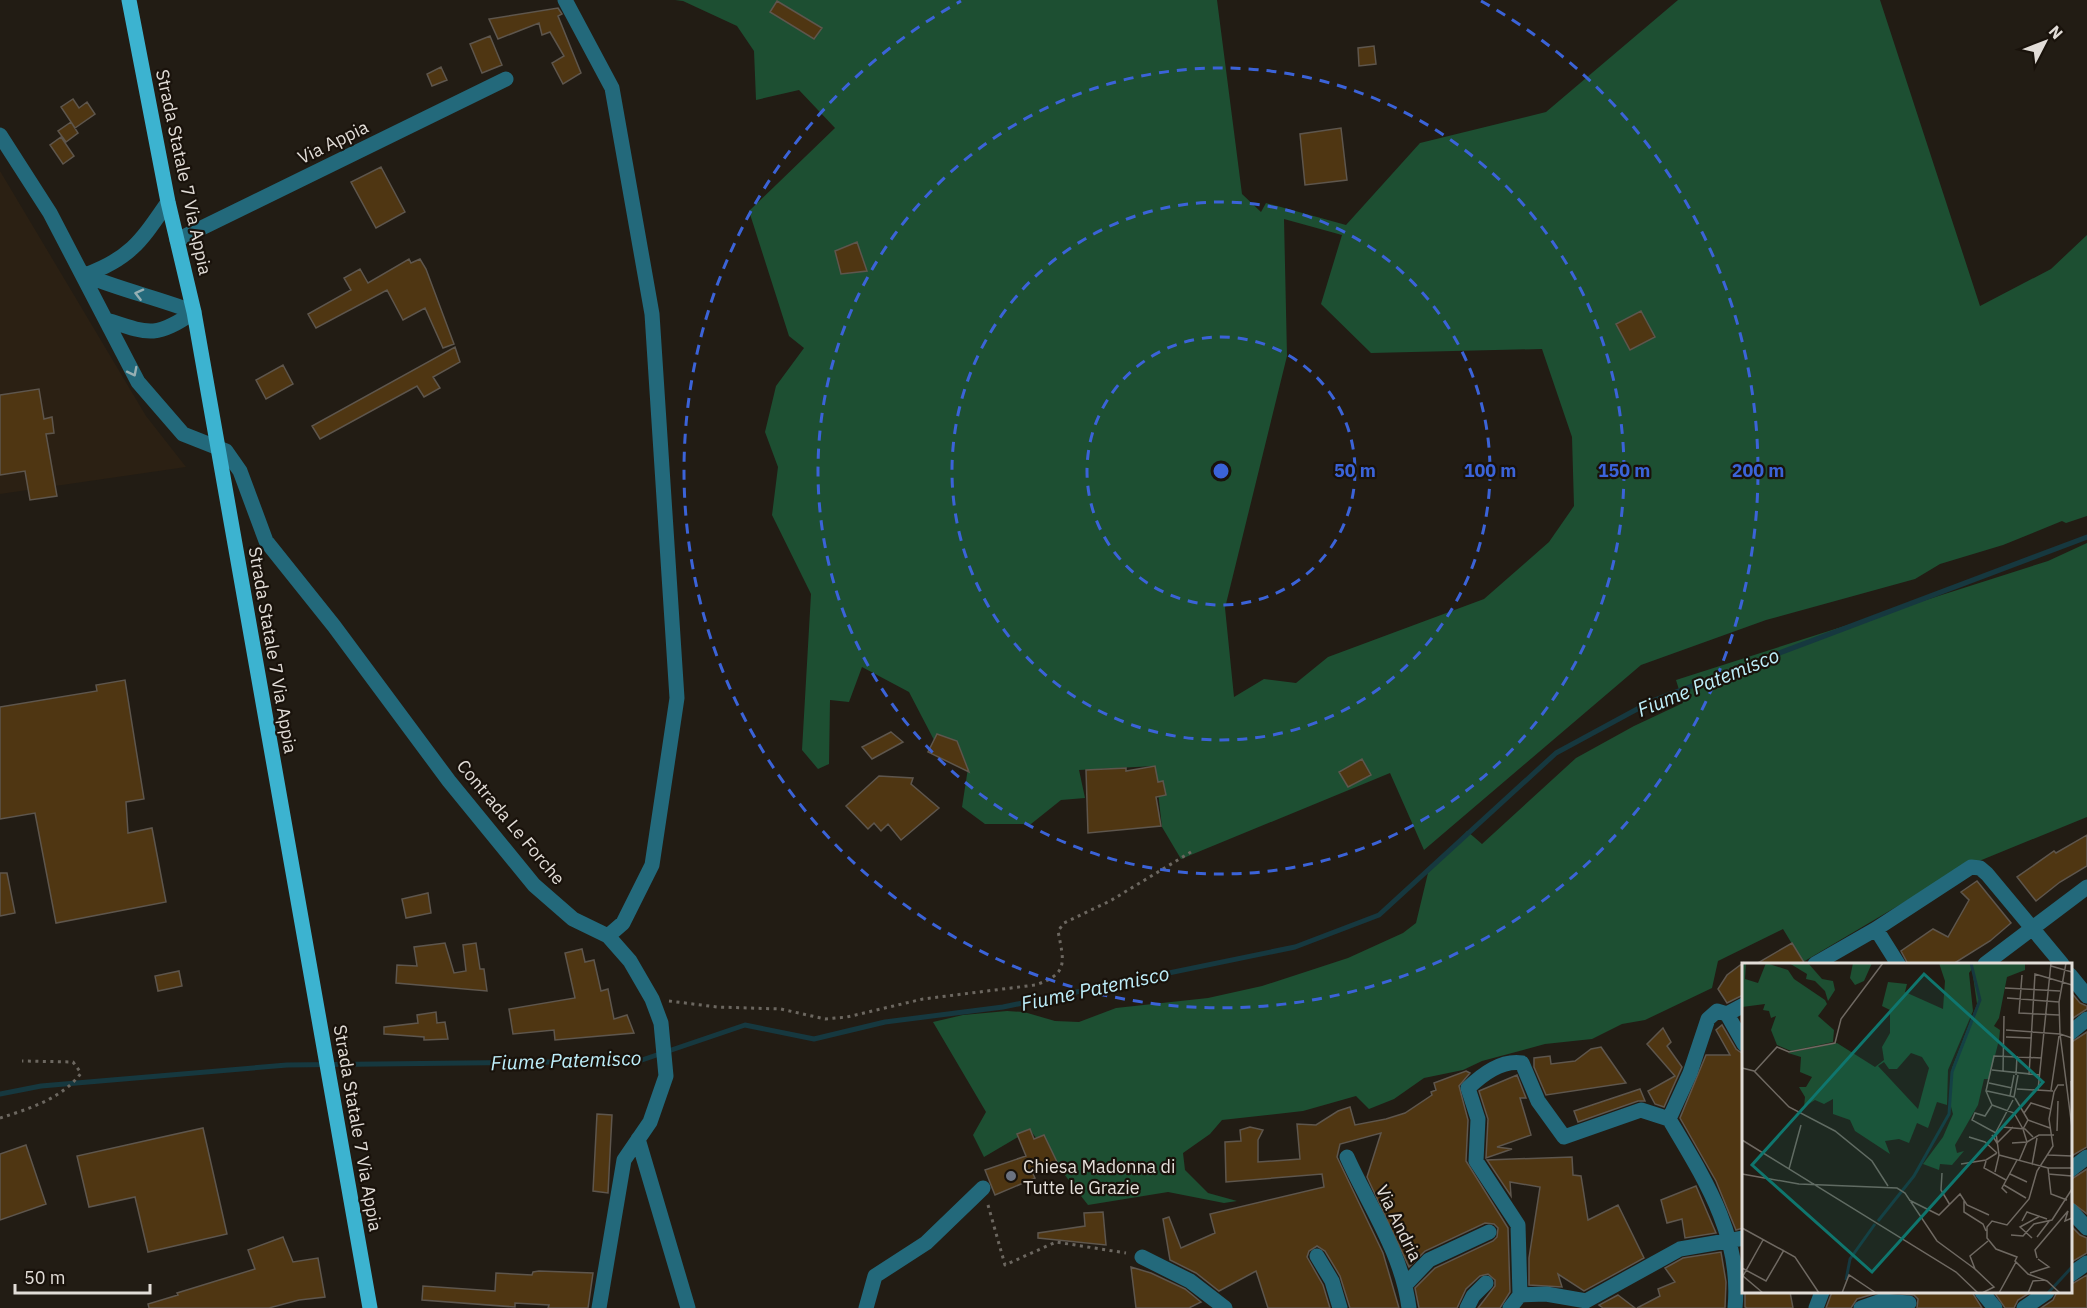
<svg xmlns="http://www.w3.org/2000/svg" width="2087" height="1308" font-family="'IBM Plex Sans',sans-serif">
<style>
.built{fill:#2b2013}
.green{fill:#1d4f32;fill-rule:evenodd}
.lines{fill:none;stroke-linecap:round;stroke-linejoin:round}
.stream{stroke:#16383f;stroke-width:5}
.building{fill:#4f3612;stroke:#5e564d;stroke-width:1.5}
.path{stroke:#6c6760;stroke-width:3;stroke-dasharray:3 4.5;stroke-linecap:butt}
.minor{stroke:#23697b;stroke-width:15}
.primary{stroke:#3cb3d0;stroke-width:15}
.oneway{stroke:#96afb3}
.ring{fill:none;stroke:#3b63d8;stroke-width:3;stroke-dasharray:10 8}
.worship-dot{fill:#6b7280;stroke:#19120b;stroke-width:2}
.labels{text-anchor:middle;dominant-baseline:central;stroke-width:4.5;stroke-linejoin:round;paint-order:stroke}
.street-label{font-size:18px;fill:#e2ddd8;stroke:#19120b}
.poi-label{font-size:18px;fill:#e2ddd8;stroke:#19120b;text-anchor:start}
.water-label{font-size:20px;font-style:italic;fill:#bdeefa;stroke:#19120b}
.inset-river{fill:none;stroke:#16383f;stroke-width:3}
.inset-road{fill:none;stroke:#6f6962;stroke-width:1.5}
.view{fill:#0f766e;fill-opacity:0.15;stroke:#0f766e;stroke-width:3}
.inset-edge{fill:none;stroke:#e2ddd8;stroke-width:3}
.centre{fill:#3b63d8;stroke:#19120b;stroke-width:3}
.ring-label{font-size:18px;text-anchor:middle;font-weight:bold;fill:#3b63d8;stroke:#19120b;stroke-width:4.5;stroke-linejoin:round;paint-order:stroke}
</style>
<rect width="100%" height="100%" fill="#221c14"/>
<!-- built -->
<path class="built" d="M0 171 146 416 186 467 0 494Z"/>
<!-- green -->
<path class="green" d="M675 0H1217L1242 194 1261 212 1266 203 1346 225 1420 143 1546 112 1678 0H1880L1980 306 2051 269 2087 235V516L2066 523 2062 521 2003 545 1940 564 1915 579 1766 620 1641 665 1424 850 1390 773 1181 859 1162 827 1155 766 1079 770 1085 798 1061 800 1031 824H985L962 807 968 768 957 741 934 740 909 692 862 667 849 702 830 700 829 764 818 769 802 750 811 594 772 515 778 467 765 432 776 386 804 348 789 336 749 211 835 128 799 90 756 100 754 51 737 26 683 1ZM1284 219 1342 235 1321 304 1371 353 1542 349 1572 437 1574 506 1549 542 1484 599 1328 657 1296 683 1264 679 1234 697 1225 608 1287 356Z
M2087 543V817L1962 868 1803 962 1783 929 1718 961 1712 988 1645 1020 1622 1024 1592 1039 1545 1044 1482 1061 1463 1070 1424 1078 1394 1099 1369 1109 1356 1096 1303 1111 1222 1120 1210 1134 1183 1153 1185 1170 1208 1193 1237 1201 1224 1203 1168 1192 1088 1205 1030 1130 984 1157 973 1135 986 1112 933 1022 963 1015 1007 1011 1024 1012 1055 1021 1079 1022 1116 1008 1208 998 1262 986 1348 958 1403 933 1416 923 1428 873 1467 831 1482 844 1576 758 1634 726 1683 703 1676 680 2048 561Z"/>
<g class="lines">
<!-- stream -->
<path class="stream" d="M0 1094 41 1086 287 1065 639 1061 745 1025 814 1039 885 1022 1003 1007 1295 947 1379 915 1556 753 1652 701 2087 537"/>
</g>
<!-- building -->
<path class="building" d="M777 1 822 28 814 39 770 12Z
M558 8 562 14 558 16 581 73 563 84 552 63 564 56 550 32 542 35 539 23 498 39 489 19Z
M490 36 502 65 482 73 470 44Z
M1374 46 1376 64 1359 66 1358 48Z
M441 67 447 80 432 86 427 74Z
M73 99 79 108 87 102 95 114 75 128 61 107Z
M71 122 78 133 66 142 58 131Z
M1341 128 1347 180 1305 185 1300 134Z
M61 137 74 156 63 164 50 145Z
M381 167 405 212 376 228 351 182Z
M857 242 867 271 841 274 835 251Z
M409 259 411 263 420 259 426 269 454 344 443 348 425 308 403 320 387 290 316 328 308 314 351 290 344 278 360 269 368 283Z
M1641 311 1655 337 1630 350 1616 324Z
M455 347 460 362 433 377 440 388 424 397 417 386 320 439 312 426Z
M283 365 293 384 266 399 256 380Z
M39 389 44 419 52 417 54 433 46 434 57 496 30 500 25 471 0 475V395Z
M125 680 144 799 126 802 128 833 152 828 166 902 56 923 35 813 0 819V707L97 691 96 685Z
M891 732 903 742 872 759 862 747Z
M937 734 957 741 969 772 928 752Z
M1362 759 1371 775 1348 787 1339 772Z
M1155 766 1158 782 1163 781 1166 795 1156 797 1161 826 1088 833 1086 770 1126 768V771Z
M879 776 913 778 911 784 939 808 901 840 888 824 881 831 874 823 868 829 846 806Z
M2087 835V866L2060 882 2036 901 2017 877 2054 851 2056 853Z
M0 873H7L15 913 0 916Z
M1977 881 2011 923 1990 941 1953 964H1908L1901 951 1933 929 1948 937 1969 900 1961 892Z
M428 893 431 913 406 918 402 899Z
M445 943 454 973 466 971 463 945 476 943 480 969H484L487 991 396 983 397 965 417 966 414 947Z
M1792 943 1805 964H1756Z
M582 949 585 962 594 960 601 991 608 989 614 1019 627 1015 634 1033 555 1040 554 1030 513 1034 509 1009 575 998 565 953Z
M1743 963V995L1727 1003 1718 989 1727 975Z
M179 971 182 986 158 991 155 976Z
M2070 991 2080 1003 2087 1006V1009L2070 1020Z
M436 1012 437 1023 445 1022 448 1039 424 1040V1037L384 1034V1027L418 1023 417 1015Z
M1722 1025 1736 1049 1743 1054V1228L1736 1230 1716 1181 1680 1118 1706 1055H1730L1716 1030Z
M1663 1028 1671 1042 1667 1046 1682 1067 1664 1107 1655 1104 1648 1091 1675 1076 1647 1044Z
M2087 1032V1147L2070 1157V1043Z
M1601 1047 1626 1083 1546 1095 1534 1067V1058L1550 1056 1551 1064 1575 1061 1591 1049Z
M1466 1071 1470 1073 1459 1086 1468 1120 1466 1161 1508 1228 1510 1292 1500 1308H1478L1495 1286V1280L1488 1274 1480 1276 1466 1289 1457 1308H1419L1415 1288 1435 1268 1493 1241 1497 1237 1498 1228 1494 1224 1485 1223 1425 1251 1409 1267 1367 1177 1381 1133 1340 1144 1337 1157 1383 1253 1399 1308H1350L1340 1276 1325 1251 1317 1246 1309 1251 1307 1257 1323 1285 1330 1308H1268L1256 1271 1219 1291 1196 1273 1170 1260 1163 1219 1169 1217 1181 1248 1215 1233 1210 1214 1324 1187 1322 1174 1226 1182 1225 1142 1241 1141 1240 1130 1250 1127 1263 1130 1258 1140V1162L1300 1159 1297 1124 1316 1125 1338 1111 1350 1107 1355 1125 1386 1119 1405 1113 1432 1095 1431 1092 1436 1090 1434 1083Z
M1517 1075 1526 1098H1520L1531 1135 1497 1147 1512 1149 1486 1158 1488 1119 1479 1091Z
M1640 1089 1645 1101H1638L1578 1122 1574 1111Z
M597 1114 612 1115 608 1193 593 1191Z
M203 1128 227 1234 148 1252 135 1197 89 1207 77 1156Z
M1030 1129 1034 1139 1044 1135 1058 1164 1033 1174 1035 1178 995 1195 985 1170 1026 1156 1017 1134Z
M26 1145 46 1204 0 1220V1154Z
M1572 1157 1573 1175 1581 1176 1588 1220 1618 1205 1644 1258 1584 1291 1558 1274 1562 1287 1529 1285V1258L1540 1187 1510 1182 1511 1196 1487 1160Z
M2087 1169V1214L2070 1201V1180Z
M1696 1186 1716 1233 1685 1238 1682 1219 1667 1223 1661 1200Z
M1103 1212 1106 1245 1038 1238V1233L1085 1226 1084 1213Z
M2070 1225 2080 1235 2087 1238V1253L2070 1263Z
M283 1237 293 1262 318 1258 325 1297 299 1300 269 1308H149L148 1304 178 1295 177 1293 255 1269 248 1250Z
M1721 1252 1726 1282 1725 1308H1637L1660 1296 1658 1289 1675 1282 1665 1268 1683 1258Z
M1131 1267 1151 1273 1185 1289 1201 1302 1189 1308H1136Z
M539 1271 593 1273 588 1308H548L549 1305 515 1303V1307L422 1300 423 1286 495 1291 496 1273 532 1275 533 1272Z
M2087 1275V1308H2041L2053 1300 2057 1292H2070V1285Z
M1745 1292H1790L1793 1308H1747L1745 1307Z
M1832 1292H1880L1857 1299 1851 1308H1826Z
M1885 1292H1972L1982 1308H1917L1918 1299 1914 1295Z
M1994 1292H2031L2018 1300 2014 1308H2005Z
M1618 1295 1635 1308H1603L1599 1305Z"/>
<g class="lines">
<!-- path -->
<path class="path" d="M669 1001 717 1007 781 1009 825 1019 847 1017 923 999 1035 985C1069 974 1064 962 1058 931L1064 923 1110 901 1191 852
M0 1118C29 1109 63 1098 81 1073L73 1062 22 1061
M988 1205 1005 1265 1056 1242 1126 1253"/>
<!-- minor -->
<path class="minor" d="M565 0 612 88 652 314 677 698 652 865 623 923 608 936
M0 135 50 213 138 382 183 434 226 451 240 471 266 541 334 626 449 781 534 885 573 919 608 936 630 961 652 999 661 1023 666 1076 650 1122 624 1160 599 1308
M177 240 506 79
M85 275C121 290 158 298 194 312
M85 275C131 258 141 241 168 202
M107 320C149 334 156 338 194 312
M1876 929 1898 964
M1815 964 1876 929 1971 867 1980 868 1987 874 2062 964
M1985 964 2087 887
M2070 975 2087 996
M1727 1014 1744 1044
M1727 1014 1744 1005
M2070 1033 2087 1019
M1669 1119C1704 1178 1742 1236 1735 1308
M1669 1119 1690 1073 1708 1019 1717 1011 1727 1014
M638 1139 688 1308
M1347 1157C1369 1206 1402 1253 1409 1308
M2070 1170 2087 1157
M2070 1210 2087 1228
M1317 1256 1332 1281 1340 1308
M1142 1257 1190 1281 1225 1308
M2070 1275 2087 1263
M1406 1284 1429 1260 1489 1232
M1982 1292 1995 1308
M1520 1295 1546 1294 1586 1301 1680 1249 1744 1238
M866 1308 875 1276 926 1243 983 1188
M1467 1308 1473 1296 1486 1283
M1510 1308 1520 1295 1518 1225 1476 1161 1478 1119 1468 1088C1483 1074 1501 1060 1522 1063L1538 1101 1564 1137 1641 1110 1669 1119
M1816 1308 1822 1292
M1861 1308 1881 1301 1909 1303
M2024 1308 2047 1292"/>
<!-- primary -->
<path class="primary" d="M129 0 168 202 194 312 370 1308"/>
</g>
<!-- one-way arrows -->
<defs><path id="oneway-chevron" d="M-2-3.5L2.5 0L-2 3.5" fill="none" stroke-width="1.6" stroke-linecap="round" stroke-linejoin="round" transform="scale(1.5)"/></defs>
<g class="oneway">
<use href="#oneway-chevron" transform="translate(139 294) rotate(-166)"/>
<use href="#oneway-chevron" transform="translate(133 372) rotate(63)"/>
</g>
<!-- distance rings -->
<g class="ring">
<circle cx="1221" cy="471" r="134"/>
<circle cx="1221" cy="471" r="269"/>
<circle cx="1221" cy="471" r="403"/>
<path d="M1481 1A537 537 0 1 1 961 1"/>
</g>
<!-- markers -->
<circle class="worship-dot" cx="1011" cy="1176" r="6"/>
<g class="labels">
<!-- street labels -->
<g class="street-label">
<text transform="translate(333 142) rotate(-26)">Via Appia</text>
<text transform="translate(184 172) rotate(78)">Strada Statale 7 Via Appia</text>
<text transform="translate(273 650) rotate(80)">Strada Statale 7 Via Appia</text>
<text transform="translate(511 822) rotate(50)">Contrada Le Forche</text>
<text transform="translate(358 1128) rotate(80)">Strada Statale 7 Via Appia</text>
<text transform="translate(1399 1223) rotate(64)">Via Andria</text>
</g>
<!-- poi labels -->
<g class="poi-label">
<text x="1023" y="1166">Chiesa Madonna di<tspan x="1023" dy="21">Tutte le Grazie</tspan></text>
</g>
<!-- water labels -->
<g class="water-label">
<text transform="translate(1708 682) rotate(-22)">Fiume Patemisco</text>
<text transform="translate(1095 988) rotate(-12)">Fiume Patemisco</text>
<text transform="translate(566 1060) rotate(-2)">Fiume Patemisco</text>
</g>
</g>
<!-- overview -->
<g transform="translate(1742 963)">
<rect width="330" height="330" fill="#221c14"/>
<path d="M0 0H4L3 16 16 20 24 0 46 7 52 16 83 37 85 41 76 53 92 67 91 79 49 88 35 82 29 67 34 53 29 55 27 48 21 47 23 41 0 44ZM47 0H66L80 16 91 18 93 27 86 38 83 28 73 18 64 16 65 11ZM111 0H130L122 18 113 22 108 15ZM197 0H283V7L265 14 257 55 252 63 258 67 257 77 247 116H242L236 142 213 182 215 190 222 188 210 202 198 201 197 207 181 201 201 174 211 151 207 136 210 105 235 41 230 6 227 10 231 48 206 107 205 142 195 139 186 165 175 160 167 180 157 176 143 178 148 191 113 168 108 157 91 151V136L82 141 73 137 62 144 63 134 57 124H64L70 114 58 109 59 94 46 90 95 80 133 104 142 97 140 84 148 70V47L140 43 146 19 165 21 163 29 201 46 203 18ZM169 90 180 94 187 105 176 146 136 103 142 99 147 106H155Z" fill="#1d4f32" fill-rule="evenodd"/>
<path class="inset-river" d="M136 258 172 213 207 151 210 109 238 37 229 0M104 317 108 296 133 261M306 330 330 304"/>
<path class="inset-road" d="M324 0 317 39 318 71 330 75M309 3 330 9M280 12 277 50 317 52M263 25 318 28M265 35 317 39M264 67 318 71M318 71 330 165M264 74 290 75M0 105 12 108 47 144 93 168 130 198 146 223M250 107 298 112M13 108 35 84 47 89 93 80 99 56 141 0M261 109 262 53M272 112 268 133 272 134 276 112M274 112 275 93M287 112 293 11 330 22M329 118 330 137M247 120 270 125M275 126 311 128M296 127 309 0M309 127 317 73M245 128 268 133M273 135 286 157M250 142 243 153 233 150 230 157 254 170 257 192 253 209M250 142 244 128 252 93 300 95M250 142 272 150 281 166M282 150 289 140 308 146M260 164 283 166 291 174M315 168 316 138M254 169 271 137M250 172 255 180 271 164M227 174 243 179 255 190M0 177 214 309 236 330M270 180 285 179 281 166 286 157 308 165M257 192 306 205H330M306 192 330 193M244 198 242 205 264 217M277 198 285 179 297 172H312M219 201 244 197 255 190M290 202 295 175M306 205 309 231 325 237M47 206 59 162M200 210 199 227 208 242M0 211 57 221 155 225 163 230 195 278 233 306M268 211 285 219M306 211 330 213M262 222 284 235M265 230 260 225 275 197M167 237 197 252 218 231 225 242 247 252M222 238V249L241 261 244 268M280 258 285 249 305 256M0 265 53 294 77 330M269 272 281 273 292 261 310 257 330 226M295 274 308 257M290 275 278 264 298 253M21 277 1 313 21 330M295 295 293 287 326 248 323 258 330 255M0 305 24 318 42 287M288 310 307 304 296 296M100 330 107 312 134 330M240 330 252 324 233 306 228 293 246 278M257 330 274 299M286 330 291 318 302 317M318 330 305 318 286 311 273 298 275 294 254 286 245 275V264L250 258 265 262 287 236 295 208 311 183 307 156 312 129 316 122H322"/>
<path class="view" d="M182 11 301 119 130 309 10 202Z"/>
<rect width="330" height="330" class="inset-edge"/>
</g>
<circle cx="1221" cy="471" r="9" class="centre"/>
<g class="ring-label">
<text x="1355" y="477">50 m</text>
<text x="1490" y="477">100 m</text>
<text x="1624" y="477">150 m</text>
<text x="1758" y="477">200 m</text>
</g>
<!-- north arrow -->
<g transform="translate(2045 42) rotate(48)" stroke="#19120b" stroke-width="4.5" paint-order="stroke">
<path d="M0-4.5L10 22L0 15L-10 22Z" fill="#e2ddd8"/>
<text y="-9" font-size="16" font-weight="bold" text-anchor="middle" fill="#e2ddd8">N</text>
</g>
<!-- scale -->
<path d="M15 1284v9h135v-9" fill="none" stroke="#e2ddd8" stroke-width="3"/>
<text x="24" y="1284" font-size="18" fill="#e2ddd8" stroke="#19120b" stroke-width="4.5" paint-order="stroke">50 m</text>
</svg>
